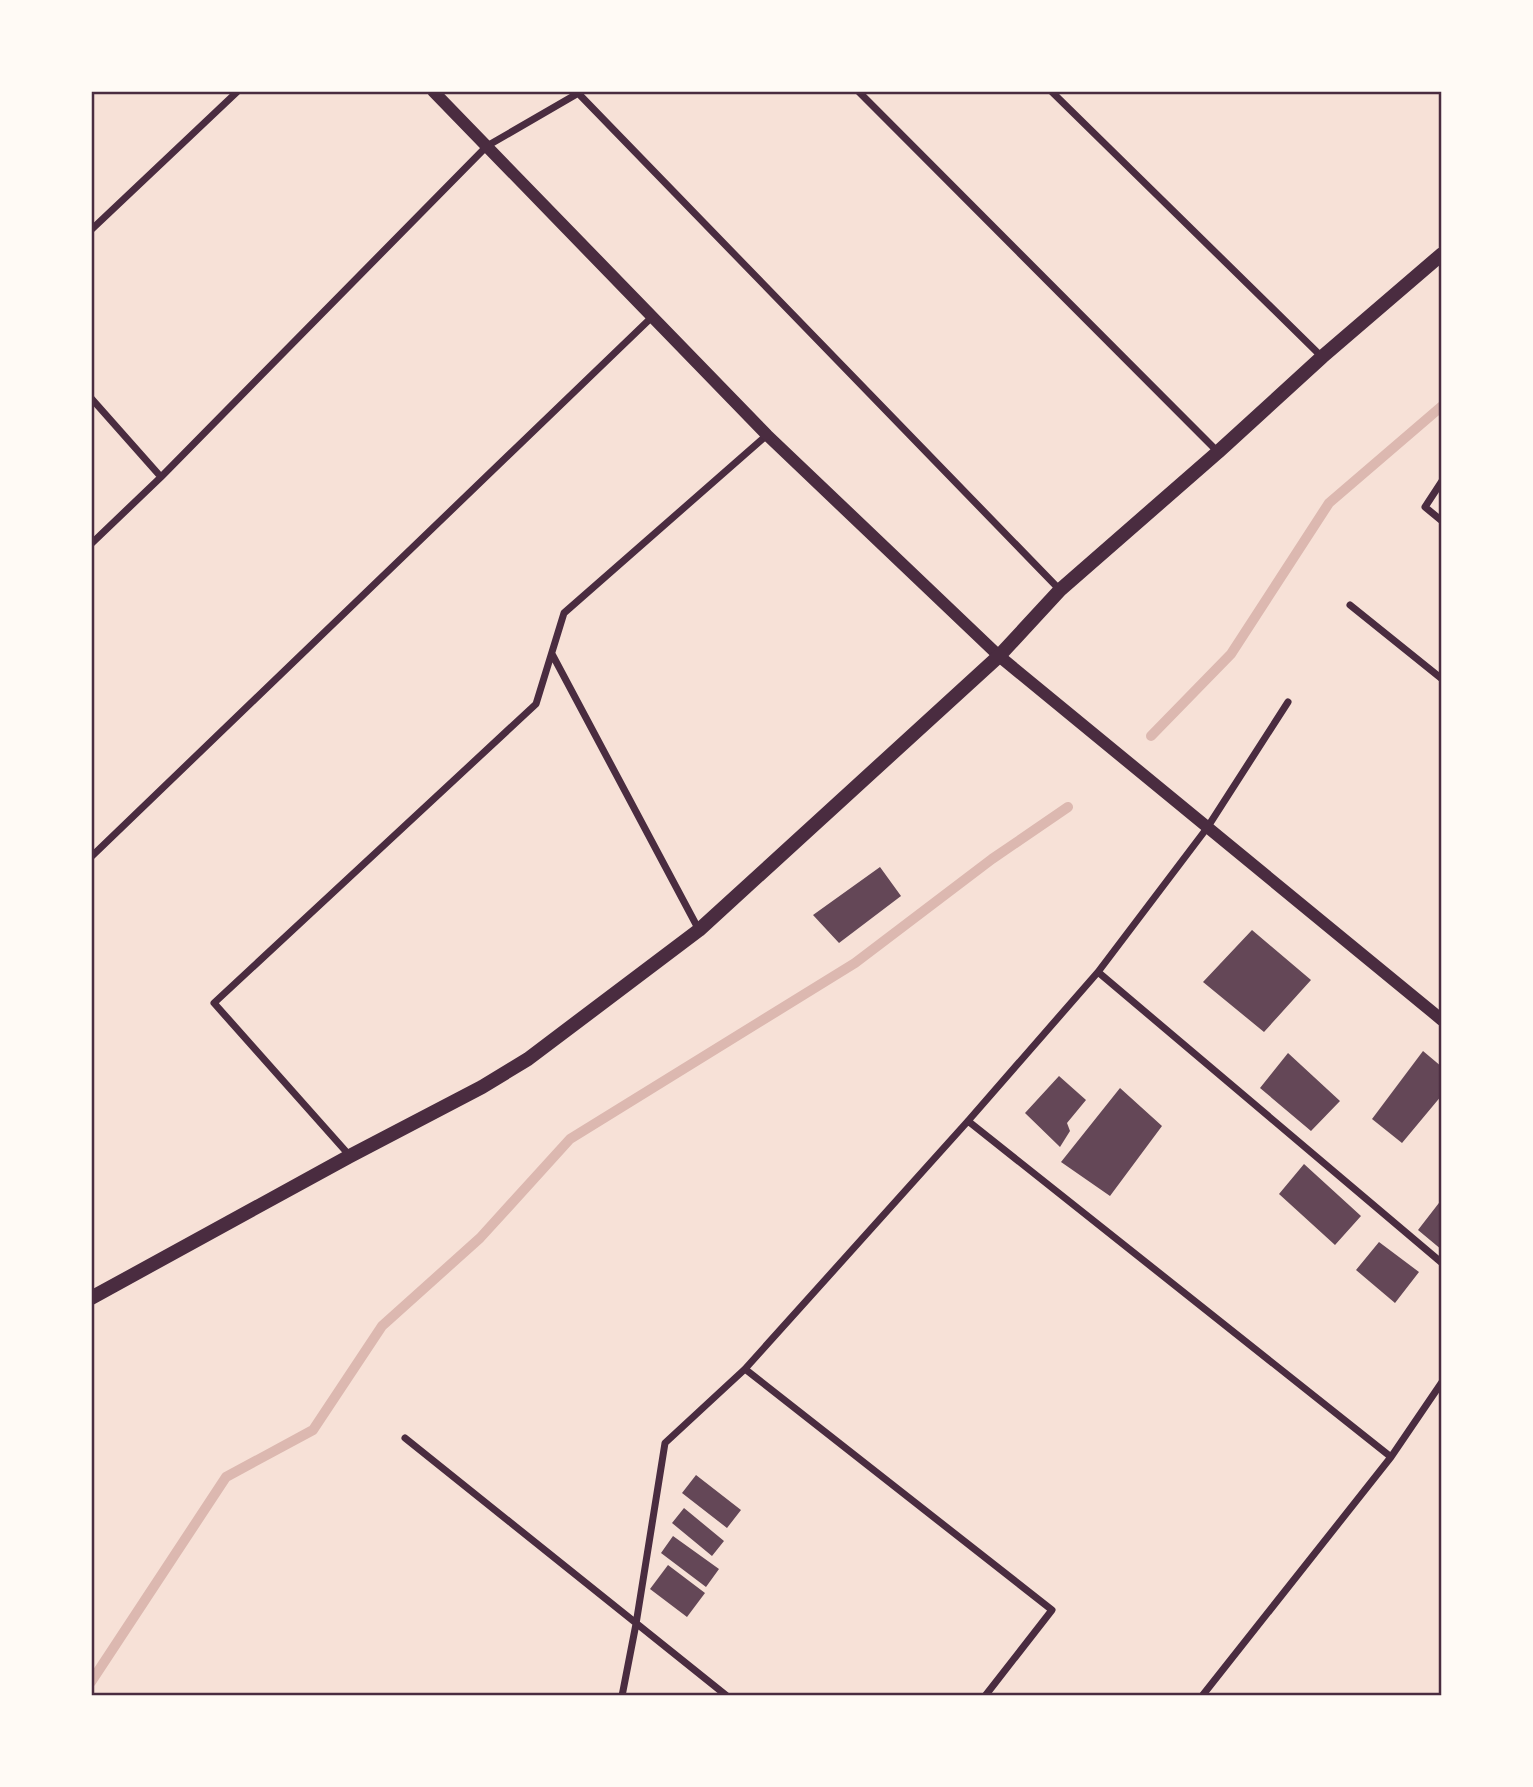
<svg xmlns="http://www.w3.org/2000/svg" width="1533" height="1787" font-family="Arial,sans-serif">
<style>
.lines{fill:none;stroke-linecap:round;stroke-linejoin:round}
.stream{stroke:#dcb8b0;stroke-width:10}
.building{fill:#644757}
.minor{stroke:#4a2c40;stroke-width:7}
.tertiary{stroke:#4a2c40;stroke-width:12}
.secondary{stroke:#4a2c40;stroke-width:14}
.neatline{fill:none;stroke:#4a2c40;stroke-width:2.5}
</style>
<rect width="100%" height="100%" fill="#f7e1d7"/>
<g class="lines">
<!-- stream -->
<path class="stream" d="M1151 736 1231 654 1329 503 1442 406
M91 1682 226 1477 313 1430 382 1326 480 1238 570 1139 855 963 992 859 1068 807"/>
</g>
<!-- building -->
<path class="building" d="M880 867 901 896 839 943 813 915Z
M1252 930 1311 980 1264 1032 1203 982Z
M1423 1051 1442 1067V1095L1402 1143 1372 1119Z
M1288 1053 1340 1101 1311 1131 1260 1088Z
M1059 1076 1086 1100 1067 1123 1070 1131 1060 1147 1025 1113Z
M1120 1088 1162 1126 1110 1196 1061 1162Z
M1304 1164 1361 1216 1335 1245 1279 1194Z
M1442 1199V1250L1418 1230Z
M1379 1242 1419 1272 1395 1303 1356 1270Z
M696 1475 741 1510 727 1528 682 1493Z
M684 1508 724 1541 712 1556 672 1523Z
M673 1536 719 1569 706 1587 661 1553Z
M668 1565 705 1593 687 1617 650 1589Z"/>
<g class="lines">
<!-- minor -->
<path class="minor" d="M576 91 1060 590
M858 91 1218 452
M1051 91 1322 357
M91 230 238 91
M91 398 161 477
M1442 481 1425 507 1442 521
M91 544 161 477 487 146 582 91
M1350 605 1442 679
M552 654 699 930
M91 857 652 317
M1098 972 1442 1263
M968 1121 1391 1457
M350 1156 214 1003 536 704 564 613 767 435
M745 1369 1052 1610 985 1696
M405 1438 727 1696
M622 1696 636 1624 665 1443 745 1369 968 1121 1098 972 1207 828 1288 702
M1202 1696 1391 1457 1442 1382"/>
<!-- tertiary -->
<path class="tertiary" d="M433 91 767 435 999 656 1442 1020"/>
<!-- secondary -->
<path class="secondary" d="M91 1298 350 1156 482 1087 528 1059 699 930 999 656 1060 590 1218 452 1322 357 1442 254"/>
</g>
<!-- border -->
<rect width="1533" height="1787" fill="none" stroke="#fffaf5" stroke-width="186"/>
<rect x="93" y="93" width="1347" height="1601" class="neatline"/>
</svg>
